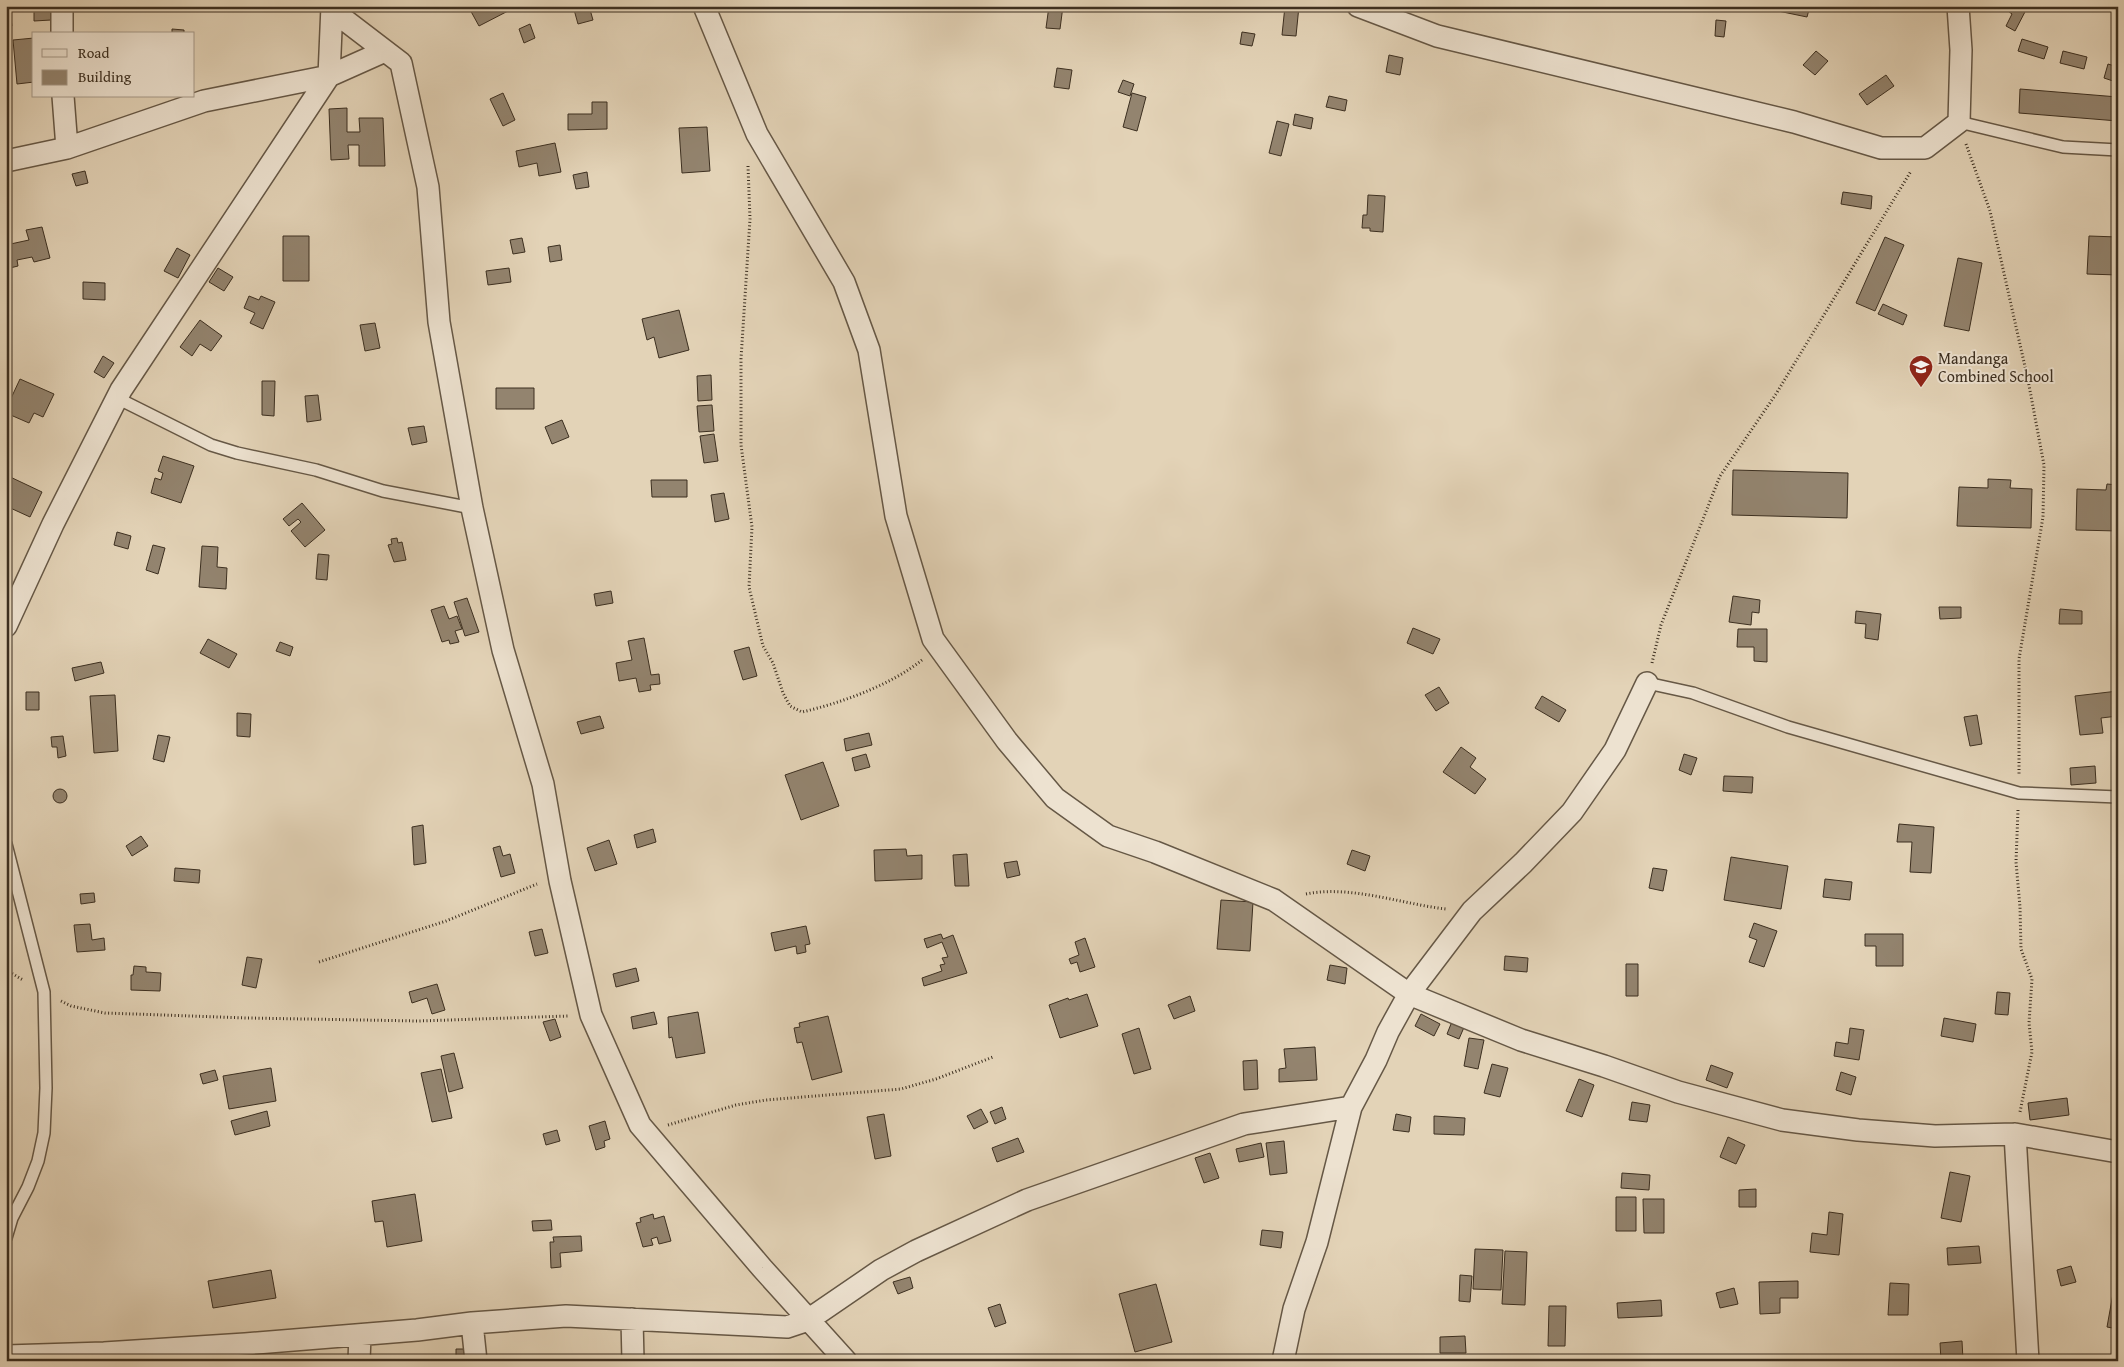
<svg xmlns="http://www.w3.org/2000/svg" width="2124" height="1367" font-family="'Gentium Book Plus',serif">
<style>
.building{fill:#93846f;stroke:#3c2f20}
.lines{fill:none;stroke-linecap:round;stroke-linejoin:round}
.service-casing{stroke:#665846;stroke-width:14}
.minor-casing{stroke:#665846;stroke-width:24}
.path{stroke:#3c2f20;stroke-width:3;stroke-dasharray:1 2.5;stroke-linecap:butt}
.service{stroke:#ede2d0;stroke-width:11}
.minor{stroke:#ede2d0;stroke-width:21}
.labels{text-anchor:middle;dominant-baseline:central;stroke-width:4;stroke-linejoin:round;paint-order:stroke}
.poi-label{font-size:16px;fill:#3c2f20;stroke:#ede2d0;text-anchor:start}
</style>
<rect width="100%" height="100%" fill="#e3d3b7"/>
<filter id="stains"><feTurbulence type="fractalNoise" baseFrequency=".004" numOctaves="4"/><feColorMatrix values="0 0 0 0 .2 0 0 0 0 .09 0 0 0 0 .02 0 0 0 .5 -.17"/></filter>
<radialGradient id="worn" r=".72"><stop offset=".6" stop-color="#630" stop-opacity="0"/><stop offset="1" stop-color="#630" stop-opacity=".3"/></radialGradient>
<!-- building -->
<path class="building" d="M34 6H50L51 20 34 21Z
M468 6H505L508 11 479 26Z
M573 6H589L593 20 578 24Z
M930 6H955V10Z
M1049 6H1063L1060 29 1046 28Z
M1198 6H1211L1210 10 1198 9Z
M1285 6H1299L1296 36 1282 35Z
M1779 6H1810L1807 17 1778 11Z
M2011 6 2027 8 2015 31 2006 26 2012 14 2008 11Z
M11 18 12 26 6 27V19Z
M1716 20 1726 21 1724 37 1715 36Z
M530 24 535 38 524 43 519 29Z
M172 29 184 30V34H172Z
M1242 32 1255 34 1252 46 1240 44Z
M34 38V82L17 84 13 40Z
M2022 39 2048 47 2044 59 2018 51Z
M1816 51 1828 61 1815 75 1803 65Z
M2063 51 2087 57 2084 69 2060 63Z
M1389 55 1403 58 1400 75 1386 72Z
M2108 64 2118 67 2116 82 2104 78Z
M1057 68 1072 70 1069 89 1054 87Z
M1886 75 1894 86 1867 105 1859 94Z
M1123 80 1134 84 1130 96 1118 92Z
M2020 89 2118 97V121L2019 113Z
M503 93 515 120 503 126 490 99Z
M1132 93 1146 97 1137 131 1123 127Z
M1329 96 1347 100 1345 111 1326 107Z
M592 102H607V129L568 130V114H592Z
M347 108V132H360L359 118H383L385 166H359V145H348L349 159 331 160 329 109Z
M1295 114 1313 118 1311 129 1293 125Z
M1277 121 1289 124 1281 156 1269 153Z
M707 127 710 171 682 173 679 128Z
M555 143 561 172 539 176 537 163 519 167 516 151Z
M85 171 88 183 76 186 72 174Z
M587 172 589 187 576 189 573 175Z
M1843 192 1872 196 1871 209 1841 204Z
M1368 195 1385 196 1383 232 1370 231V228H1362L1363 215H1367Z
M42 227 50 258 34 262 32 257 17 260 18 266 6 269V245L29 240 26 230Z
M283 236H309V281H283Z
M2089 236 2118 237V275L2087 274Z
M1885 237 1904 245 1875 311 1856 303Z
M522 238 525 252 513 254 510 240Z
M560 245 562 260 550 262 548 247Z
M177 248 190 255 178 278 164 271Z
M1958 258 1982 263 1969 331 1944 326Z
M218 268 233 277 224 291 209 282Z
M509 268 511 282 488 285 486 271Z
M83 282 105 283V300L83 299Z
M249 296 259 300 261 296 275 302 263 329 250 323 255 313 244 308Z
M1883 304 1907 315 1903 325 1878 314Z
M679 310 689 350 659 358 654 337 647 340 642 319Z
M200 320 222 336 211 351 200 344 192 356 180 347Z
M375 323 380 348 365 351 360 325Z
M103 356 114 363 104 378 94 372Z
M711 375 712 400 698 401 697 376Z
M20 379 54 394 43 417 34 413 29 423 6 413V409Z
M262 381H275L274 416 262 415Z
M496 388H534V409H496Z
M318 395 321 420 307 422 305 396Z
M712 405 714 431 699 432 697 406Z
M562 420 569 437 552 444 545 427Z
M424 426 427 442 412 445 408 428Z
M714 434 718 461 704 463 700 436Z
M163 456 194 466 181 503 151 493 155 478 161 480 163 473 158 471Z
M1733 470 1848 473 1847 518 1732 515Z
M6 475 42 492 30 517 6 506Z
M1988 479 2011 480 2010 488 2032 489 2031 528 1957 526 1959 487 1988 488Z
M651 480H687V497H652Z
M2107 484 2118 485V531L2076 530 2077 489 2106 490Z
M724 493 729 519 715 522 711 495Z
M302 503 325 530 305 547 291 531 301 522 298 519 289 526 283 519Z
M117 532 131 536 128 549 114 545Z
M397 538 398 543 402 542 406 560 394 562 388 545 392 544 391 539Z
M153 545 165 548 158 574 146 570Z
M202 546 218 547 217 567 227 568 226 589 199 587Z
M318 554 329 555 327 580 316 579Z
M611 591 613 603 596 606 594 594Z
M1733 596 1760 600 1759 613 1752 612 1751 625 1729 622Z
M467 598 479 632 465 636 454 602Z
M444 606 449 619 457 616 462 629 455 631 459 642 450 644 449 640 442 642 431 610Z
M1939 607H1961V618L1940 619Z
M2060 609 2082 611V624H2059Z
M1856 611 1881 614 1878 640 1865 638 1866 624 1855 623Z
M1413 628 1440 639 1433 654 1407 643Z
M1738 629H1767V662L1754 661V647H1737Z
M644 638 651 675 659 674 660 684 650 685 651 690 639 692 636 678 619 681 616 663 632 660 628 641Z
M208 639 237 654 229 668 200 653Z
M280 642 293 647 290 656 276 651Z
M749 647 757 676 743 680 734 651Z
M101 662 104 673 75 681 72 668Z
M1439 687 1449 703 1436 711 1425 695Z
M2118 691V716L2101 718 2103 733 2080 735 2075 696Z
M26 692H39V710H26Z
M115 695 118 751 94 753 90 696Z
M1542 696 1566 710 1559 722 1535 708Z
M237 713 251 714 250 737 237 736Z
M1977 715 1982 744 1970 746 1964 717Z
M600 716 604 728 581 734 577 722Z
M869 733 872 745 846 751 844 739Z
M158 735 170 737 164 762 153 759Z
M63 736 66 756 58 758 57 747H52L51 737Z
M1461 747 1476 758 1470 767 1486 779 1475 794 1443 772Z
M866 754 870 767 855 771 852 758Z
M1684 754 1697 758 1691 775 1679 770Z
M823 762 839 806 801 820 785 775Z
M2095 766 2096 783 2071 785 2070 768Z
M1724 776 1753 777 1752 793 1723 791Z
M53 796a7 7 0 1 1 14 0a7 7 0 1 1-14 0Z
M1899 824 1934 827 1931 873 1910 872 1912 842H1897Z
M423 825 426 863 414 865 412 827Z
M653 829 656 842 637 848 634 835Z
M141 836 148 846 132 856 126 846Z
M609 840 617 864 595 871 587 848Z
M500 846 503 856 510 854 515 873 501 877 493 848Z
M906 849 907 856 922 855V879L875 881 874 850Z
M1352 850 1370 856 1365 871 1347 864Z
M967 854 969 886H955L953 855Z
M1731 857 1788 866 1781 909 1724 900Z
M1017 861 1020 875 1007 878 1004 863Z
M175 868 200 870 199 883 174 881Z
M1653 868 1667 870 1663 891 1649 888Z
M1825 879 1852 882 1850 900 1823 897Z
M94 893 95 902 81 904 80 894Z
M1221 900 1253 902 1250 951 1217 949Z
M1754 923 1777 931 1764 967 1749 962 1757 940 1749 937Z
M90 924 92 940 104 938 105 950 77 952 74 925Z
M806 926 810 944 805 945 806 952 797 954 796 946 775 951 771 933Z
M542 929 548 953 535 956 529 932Z
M941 934 943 939 953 935 967 973 924 986 922 978 942 971 940 965 945 964 942 958 948 957 942 942 927 948 924 939Z
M1865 934H1903V966H1876V946H1865Z
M1085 938 1095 967 1080 972 1077 962 1071 964 1069 959 1079 955 1075 942Z
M1505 956 1528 958 1527 972 1504 970Z
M247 957 262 959 256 988 242 985Z
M1626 964H1638V996H1626Z
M1330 965 1347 968 1345 984 1327 980Z
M134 966 146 967V972L161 973 160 991 131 990V975H133Z
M636 968 639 981 616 987 613 974Z
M437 984 445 1010 432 1014 427 998 412 1003 409 992Z
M1997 992 2010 993 2008 1015 1995 1014Z
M1087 994 1098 1026 1060 1038 1049 1005 1068 998 1069 1000Z
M1190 996 1195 1011 1174 1019 1168 1005Z
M654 1012 657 1024 633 1029 631 1017Z
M698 1012 705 1053 676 1058 672 1037 669 1038 668 1017Z
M1421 1014 1440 1024 1434 1036 1415 1026Z
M828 1016 842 1072 812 1080 802 1042 797 1043 794 1028 800 1027 799 1023Z
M1944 1018 1976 1024 1973 1042 1941 1036Z
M555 1019 561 1037 550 1041 543 1022Z
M1453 1019 1465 1025 1459 1039 1447 1034Z
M1139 1028 1151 1069 1134 1074 1122 1034Z
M1850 1028 1864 1030 1859 1060 1834 1056 1836 1042 1848 1044Z
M1469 1038 1484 1040 1478 1069 1464 1066Z
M1315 1047 1317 1080 1279 1082V1069L1286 1068 1284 1049Z
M454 1053 463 1088 449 1092 441 1056Z
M1257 1060 1258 1089 1244 1090 1243 1061Z
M1492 1064 1508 1068 1500 1097 1484 1093Z
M1711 1065 1733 1073 1727 1088 1706 1080Z
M271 1068 276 1101 229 1109 223 1076Z
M441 1069 452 1118 432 1122 421 1073Z
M215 1070 218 1080 203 1084 200 1074Z
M1841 1072 1856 1077 1851 1095 1836 1090Z
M1579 1079 1594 1085 1582 1117 1566 1111Z
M2067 1098 2069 1115 2030 1120 2028 1103Z
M1632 1102 1650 1105 1647 1122 1629 1120Z
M1002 1107 1006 1119 995 1124 990 1112Z
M981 1109 988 1122 974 1129 967 1116Z
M267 1111 270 1126 235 1135 231 1121Z
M884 1114 891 1156 875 1159 867 1117Z
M1396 1114 1411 1117 1409 1132 1393 1130Z
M1434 1116 1465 1118 1464 1135 1434 1134Z
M605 1121 610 1139 604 1141 605 1147 596 1150 589 1126Z
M557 1130 560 1141 546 1145 543 1134Z
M1728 1137 1745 1145 1736 1164 1720 1157Z
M1018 1138 1024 1152 997 1162 992 1148Z
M1284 1141 1287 1173 1270 1175 1266 1143Z
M1261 1143 1264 1157 1239 1162 1236 1149Z
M1210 1153 1219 1178 1204 1183 1195 1158Z
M1950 1172 1970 1176 1961 1222 1941 1218Z
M1622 1173 1650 1175 1649 1190 1621 1188Z
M1756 1189V1207H1739V1190Z
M415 1194 422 1241 387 1247 383 1221 375 1222 372 1201Z
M1616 1197H1636V1231H1616Z
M1643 1199H1664V1233H1644Z
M1829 1212 1843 1214 1839 1255 1810 1252 1812 1233 1827 1235Z
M653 1214 654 1219 664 1216 671 1241 659 1244 657 1237 651 1239 653 1245 643 1247 636 1223 641 1222 640 1218Z
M551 1220 552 1230 533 1231 532 1221Z
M1262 1230 1283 1232 1281 1248 1260 1245Z
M581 1236 582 1251 560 1253 561 1267 551 1268 550 1242H554L553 1237Z
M1979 1246 1981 1263 1948 1265 1947 1248Z
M1475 1249 1503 1250 1501 1290 1473 1289Z
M1505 1251 1527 1252 1525 1305 1502 1304Z
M2071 1266 2076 1282 2061 1286 2057 1270Z
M271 1270 276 1298 213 1308 208 1281Z
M1460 1275 1472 1276 1470 1302 1459 1301Z
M910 1277 913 1288 898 1294 893 1282Z
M1798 1281V1298H1780V1313L1760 1314 1759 1282Z
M1890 1283 1909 1284 1908 1315H1888Z
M1156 1284 1172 1342 1135 1352 1119 1294Z
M1734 1288 1738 1304 1720 1308 1716 1293Z
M2114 1288 2118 1289V1329L2107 1327Z
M1661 1300 1662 1316 1618 1318 1617 1303Z
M1000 1304 1006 1323 995 1327 988 1308Z
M1549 1306H1566L1565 1346H1548Z
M1465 1336 1466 1353H1440V1337Z
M1962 1341 1963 1360 1941 1361 1940 1343Z
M456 1349H467V1361H456Z
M598 1356 599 1361H582V1359Z
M277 1359H305V1361H277Z"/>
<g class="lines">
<defs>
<path id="service" d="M1959 122 2063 147 2118 150
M117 398 211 445 237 453 316 470 383 491 472 508
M1647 683 1693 693 1788 727 2019 793 2118 797
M6 844 44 992 46 1088 44 1133 38 1161 28 1187 12 1218 6 1238"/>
<path id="minor" d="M704 6 757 134 844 282 869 350 896 516 933 639 1007 741 1055 798 1108 836 1155 852 1274 900 1409 994 1521 1040 1604 1066 1678 1092 1782 1120 1858 1130 1935 1136 2015 1134 2118 1152
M1358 6 1437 36 1794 122 1881 148H1925L1959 122 1961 50 1958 6
M333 11 401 63 428 187 439 322 472 508 503 650 543 784 560 881 591 1015 640 1125 762 1268 846 1361
M62 34V6
M63 96 67 148
M6 161 67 148 204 101 329 76 385 51
M6 626 53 524 121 390 329 76 332 6
M2015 1134 2028 1361
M632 1319 633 1361
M472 1323 476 1361
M6 1356 104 1353 245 1344 417 1330 472 1323 566 1316 787 1327 808 1320 881 1270 916 1251 1027 1200 1244 1124 1351 1107
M359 1361 360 1335
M1283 1361 1294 1309 1317 1242 1351 1107 1376 1060 1388 1032 1409 994 1472 911 1523 863 1572 812 1615 750 1647 683"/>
</defs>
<!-- service casing -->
<use href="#service" class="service-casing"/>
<!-- minor casing -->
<use href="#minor" class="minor-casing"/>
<!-- path -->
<path class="path" d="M1966 144 1990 211 2028 380 2044 465 2043 517 2019 659V776
M748 166 750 219 741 359V445L752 527 749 587 763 646 773 663 783 693 790 706 802 712C841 703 891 685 922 660
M1652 663 1661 625 1720 476 1776 394 1911 171
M2018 810 2016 862 2020 907 2021 949 2032 979 2029 1023 2032 1052 2020 1112
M1306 894C1352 885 1401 904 1446 909
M319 962 446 921 537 884
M6 970 23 980
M61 1001 71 1006 105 1013 248 1018 419 1021 568 1016
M668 1125 736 1105 766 1100 901 1089 936 1079 993 1057"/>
<!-- service -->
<use href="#service" class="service"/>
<!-- minor -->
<use href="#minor" class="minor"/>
</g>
<!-- icons -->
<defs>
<symbol id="school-pin" viewBox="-11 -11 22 30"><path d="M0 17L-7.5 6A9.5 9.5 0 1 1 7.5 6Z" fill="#8f2418" stroke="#ede2d0"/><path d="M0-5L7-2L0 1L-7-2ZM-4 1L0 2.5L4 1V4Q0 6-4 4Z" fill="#fff"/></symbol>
</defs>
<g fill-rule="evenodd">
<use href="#school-pin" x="1907" y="353" width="28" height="38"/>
</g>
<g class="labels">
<!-- poi labels -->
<g class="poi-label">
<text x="1938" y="358">Mandanga<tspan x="1938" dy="18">Combined School</tspan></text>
</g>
</g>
<!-- margin -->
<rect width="2124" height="1367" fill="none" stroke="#e3d3b7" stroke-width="25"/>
<rect x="8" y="8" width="2109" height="1352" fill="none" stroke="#3c2f20" stroke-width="2.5"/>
<rect x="12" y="12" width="2099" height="1342" fill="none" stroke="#3c2f20"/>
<!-- legend -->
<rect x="32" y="32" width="162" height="65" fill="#ede2d0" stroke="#a69a8a"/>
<rect x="42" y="49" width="25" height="8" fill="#ede2d0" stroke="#a69a8a"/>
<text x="78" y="58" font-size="15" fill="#3c2f20">Road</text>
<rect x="42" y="70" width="25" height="15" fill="#93846f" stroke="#a69a8a"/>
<text x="78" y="82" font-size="15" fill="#3c2f20">Building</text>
<rect width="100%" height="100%" filter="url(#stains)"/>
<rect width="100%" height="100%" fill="url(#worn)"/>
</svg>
